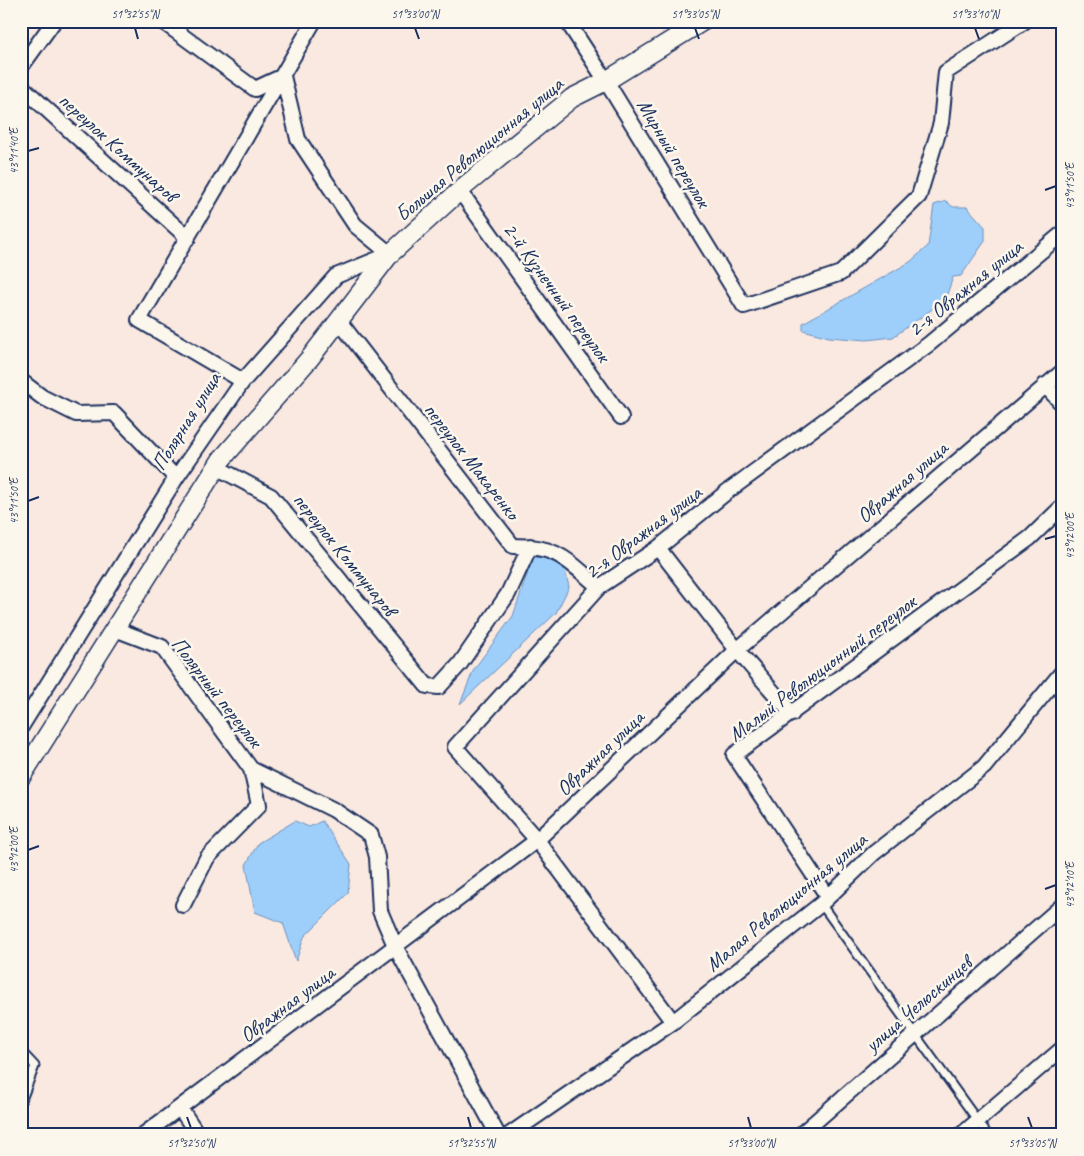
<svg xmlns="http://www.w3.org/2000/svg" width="1084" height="1156" font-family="Caveat,sans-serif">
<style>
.green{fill:#d0dc8f;stroke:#768676}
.water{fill:#9ecffb;stroke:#6a8fbc}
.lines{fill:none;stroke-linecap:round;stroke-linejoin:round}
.service-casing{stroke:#1b2f5e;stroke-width:11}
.minor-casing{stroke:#1b2f5e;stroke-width:18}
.tertiary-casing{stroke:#1b2f5e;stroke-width:21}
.service{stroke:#fbf7ec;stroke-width:7}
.minor{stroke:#fbf7ec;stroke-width:14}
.tertiary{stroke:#fbf7ec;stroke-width:18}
.ticks{fill:none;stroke:#1b2f5e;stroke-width:2}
.labels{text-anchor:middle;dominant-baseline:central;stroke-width:5;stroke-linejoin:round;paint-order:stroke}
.street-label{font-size:21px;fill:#1b2f5e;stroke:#fbf7ec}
.neatline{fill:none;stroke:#1b2f5e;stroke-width:2}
.ticks-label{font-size:12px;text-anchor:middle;fill:#1b2f5e}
</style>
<rect width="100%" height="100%" fill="#fae9e0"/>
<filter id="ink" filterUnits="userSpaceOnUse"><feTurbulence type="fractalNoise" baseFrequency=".02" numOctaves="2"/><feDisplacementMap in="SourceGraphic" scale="10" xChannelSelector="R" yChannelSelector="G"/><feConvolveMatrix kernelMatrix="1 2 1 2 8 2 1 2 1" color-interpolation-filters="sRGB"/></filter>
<g filter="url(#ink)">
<!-- green -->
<path class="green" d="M21 1057 29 1068 21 1094Z"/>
<!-- water -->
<path class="water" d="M946 201 953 207H967L985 227V241L961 276 953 277 945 300 893 337 867 340 829 337 803 330V323L910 262 928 246 934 205Z
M533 557 550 558 564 565 569 587 556 613 460 704 474 669 513 616Z
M295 821 309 827 322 821 351 864 348 893 304 937 296 961 283 923 255 912 246 865 258 843Z"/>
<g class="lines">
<defs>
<path id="service" d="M821 904 988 1135
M21 1051 35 1066 21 1102"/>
<path id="minor" d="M567 21 606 81 744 306 841 273 919 196 941 123 946 72 1025 21
M21 67 54 21
M21 86 188 238
M460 191 621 417
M339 321 513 546C558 546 567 560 599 587
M21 381 42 397 76 414 114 413 176 478
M243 381 139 320 314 21
M1045 385 1063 405
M216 467 271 496 427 686 439 687 460 664 508 594 530 546
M658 548 737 650 792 714
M115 629 162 647 251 769 259 805 207 858 183 905
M21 727 176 478 243 381 336 276 390 254 355 225 298 139 283 76 255 89 162 21
M251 769 334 810 371 835 377 857 380 911 396 948 498 1135
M828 897 734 755 1030 538 1063 506
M673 1022 537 840 455 747 599 587 658 548 728 491 929 344 1063 233
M180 1108 198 1135
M143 1135 537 840 737 650 1063 371
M509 1135 673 1022 821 904 874 853 984 767 1063 671
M800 1135 1063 905
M961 1135 1063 1048"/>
<path id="tertiary" d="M21 777 221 460 310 358 390 254 466 185 572 98 606 81 703 21"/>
</defs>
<!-- service casing -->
<use href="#service" class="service-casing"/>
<!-- minor casing -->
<use href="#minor" class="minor-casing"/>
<!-- tertiary casing -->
<use href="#tertiary" class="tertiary-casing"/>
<!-- service -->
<use href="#service" class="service"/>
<!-- minor -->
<use href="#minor" class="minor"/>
<!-- tertiary -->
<use href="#tertiary" class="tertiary"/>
</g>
</g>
<!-- ticks -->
<path class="ticks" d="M135 28 138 39M415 28 419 39M695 28 699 39M975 28 979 39M28 151 39 148M1045 190 1056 186M28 501 39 497M1045 539 1056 536M28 850 39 846M1045 889 1056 885M187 1117 191 1128M468 1117 471 1128M748 1117 751 1128M1028 1117 1032 1128"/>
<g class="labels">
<!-- street labels -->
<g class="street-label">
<text transform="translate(118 147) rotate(42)">переулок Коммунаров</text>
<text transform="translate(479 149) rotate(-40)">Большая Революционная улица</text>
<text transform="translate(674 153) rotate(59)">Мирный переулок</text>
<text transform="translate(965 288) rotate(-39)">2-я Овражная улица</text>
<text transform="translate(557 292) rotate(54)">2-й Кузнечный переулок</text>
<text transform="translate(186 421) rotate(-58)">Полярная улица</text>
<text transform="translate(472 461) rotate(52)">переулок Макаренко</text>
<text transform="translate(902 482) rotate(-41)">Овражная улица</text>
<text transform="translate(643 532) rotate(-37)">2-я Овражная улица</text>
<text transform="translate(345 554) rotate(51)">переулок Коммунаров</text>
<text transform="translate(822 668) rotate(-37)">Малый Революционный переулок</text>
<text transform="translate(217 692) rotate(52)">Полярный переулок</text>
<text transform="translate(600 753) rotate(-44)">Овражная улица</text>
<text transform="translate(786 902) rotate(-40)">Малая Революционная улица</text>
<text transform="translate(287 1004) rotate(-37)">Овражная улица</text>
<text transform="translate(918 1004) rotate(-41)">улица Челюскинцев</text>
</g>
</g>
<!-- margin -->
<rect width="1084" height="1156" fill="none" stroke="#fbf7ec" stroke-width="55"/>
<rect x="28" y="28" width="1028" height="1100" class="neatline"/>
<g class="ticks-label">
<text x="135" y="18">51°32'55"N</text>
<text x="415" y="18">51°33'00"N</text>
<text x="695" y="18">51°33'05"N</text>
<text x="975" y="18">51°33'10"N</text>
<text transform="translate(14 151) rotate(-90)" y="4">43°11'40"E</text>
<text transform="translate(1070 186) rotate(-90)" y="4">43°11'50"E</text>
<text transform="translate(14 501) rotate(-90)" y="4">43°11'50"E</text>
<text transform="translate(1070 536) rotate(-90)" y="4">43°12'00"E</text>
<text transform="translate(14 850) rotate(-90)" y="4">43°12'00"E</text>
<text transform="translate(1070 885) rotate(-90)" y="4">43°12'10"E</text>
<text x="191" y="1147">51°32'50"N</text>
<text x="471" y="1147">51°32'55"N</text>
<text x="751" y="1147">51°33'00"N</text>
<text x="1032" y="1147">51°33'05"N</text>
</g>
</svg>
